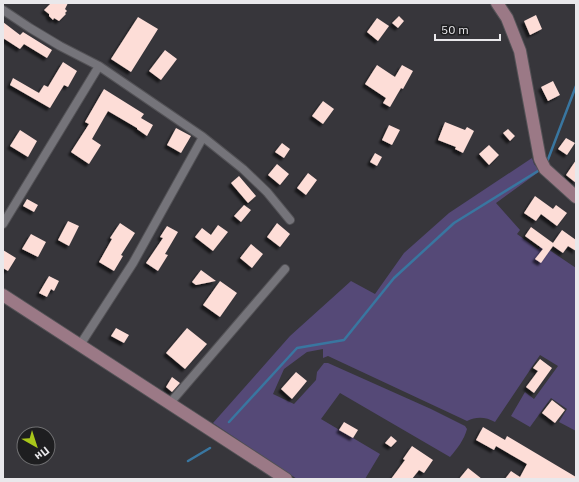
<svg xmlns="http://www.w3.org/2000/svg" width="579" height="482" font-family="'IBM Plex Sans',sans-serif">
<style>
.green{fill:#554977}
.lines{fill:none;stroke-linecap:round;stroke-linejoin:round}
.stream{stroke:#3976a0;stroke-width:2.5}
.building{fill:#fdddd7;filter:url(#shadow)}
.street-casing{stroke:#535256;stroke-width:10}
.secondary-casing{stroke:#535256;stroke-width:14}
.street{stroke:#75747a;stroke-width:8}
.secondary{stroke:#9b7986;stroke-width:12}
</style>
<defs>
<filter id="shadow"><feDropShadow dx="-3" dy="3" stdDeviation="1" flood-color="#0009"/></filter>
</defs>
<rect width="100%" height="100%" fill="#37363b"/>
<!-- green -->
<path class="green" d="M532 158 534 164 540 171 496 203 520 230 517 234 538 249 542 245 576 268V431L559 422 567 409 551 398 530 427 511 416 525 392 534 399 558 366 540 355 495 422C486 417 477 416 467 421L328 356 323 358V349L307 352 284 369 273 394 294 404 316 380 317 372 324 363H328L431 409 465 426 467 429C464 440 457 449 450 457L340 393 321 419 380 454 365 479H297L213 423 290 336 351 281 375 294 404 253 449 213Z"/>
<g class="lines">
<!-- stream -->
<path class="stream" d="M547 162 576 86
M229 422 297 348 344 340 394 278 454 223 538 171
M188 461 210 448"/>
</g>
<!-- building -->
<path class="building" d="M51 3H68L65 9 67 11 65 13 66 14 59 21 54 18 53 20 49 16V14L44 10Z
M536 15 542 29 530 35 524 21Z
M399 16 404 21 398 28 392 23Z
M138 17 158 29 131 72 111 59Z
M377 18 389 26 378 41 367 32Z
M3 22 20 35 23 32 52 50 47 58 24 44 20 49 3 38Z
M165 50 177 59 161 80 149 71Z
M63 62 77 71 68 87 64 85 50 108 10 85 13 78 39 93 44 85 48 87Z
M377 65 395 77 402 65 413 71 403 89 401 88 390 107 383 103 386 98 365 84Z
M553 81 560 95 548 101 541 87Z
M104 89 144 114 141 118 153 125 147 136 137 129V128L108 111 92 139 101 145 89 164 71 152 89 124 85 122Z
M323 101 334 109 323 124 312 116Z
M445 122 465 130 467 127 474 131 463 153 455 149 456 147 438 140Z
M389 125 400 130 392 145 382 140Z
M176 128 191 136 181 153 167 145Z
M508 129 515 136 510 141 503 133Z
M20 130 37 141 28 157 10 146Z
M566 138 575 143 567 155 558 149Z
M282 143 290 149 284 158 275 152Z
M489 145 499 155 489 165 479 154Z
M375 153 382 157 377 166 370 162Z
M576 160V183L566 175Z
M277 164 289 174 280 185 268 175Z
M308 173 317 180 306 195 297 188Z
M239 176 256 196 248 203 231 183Z
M535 196 553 209 556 205 567 213 557 226 541 214 536 221 524 213Z
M27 199 38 205 34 212 23 206Z
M244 205 251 210 241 222 234 216Z
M68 221 79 226 69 246 58 240Z
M120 223 135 233 121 255 123 256 114 271 99 262 112 239 110 238Z
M277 223 290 234 280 247 267 237Z
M218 225 228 232 213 251 195 237 202 228 211 235Z
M167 226 178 232 165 254 168 255 158 271 146 263 163 238 160 237Z
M531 227 553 243 562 230 576 240V251L568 246 563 253 553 246 541 263 535 259 543 249 525 236Z
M31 234 46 242 38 257 22 249Z
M251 244 263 254 252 268 240 258Z
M3 250 16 258 8 271 3 268Z
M201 270 216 281 196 285 192 282Z
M49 276 59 281 54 291 51 289 47 297 39 293Z
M220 281 237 293 220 317 203 305Z
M116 328 129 335 124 343 111 336Z
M187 328 207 344 185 369 166 353Z
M540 359 552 368 534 393 526 387 538 371 533 368Z
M296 372 307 381 292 399 281 389Z
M172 377 180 383 172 392 166 387Z
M552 400 565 410 555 423 542 413Z
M344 422 358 430 353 438 339 430Z
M483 427 505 440 507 436 576 477V479H505L511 471 520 477 527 464 496 446 494 450 476 440Z
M391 436 397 441 391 447 385 443Z
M412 446 433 460 424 473 419 470 412 479H391L405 460 403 459Z
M468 468 482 479H459Z"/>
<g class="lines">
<defs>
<path id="street" d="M3 10 30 28 60 46 99 66 203 137 243 169 267 192 290 220
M3 224 99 66
M80 345 133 263 203 137
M170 403 285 269"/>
<path id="secondary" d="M497 3 507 18 520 51 540 159 545 169 576 197
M3 295 286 479"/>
</defs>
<!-- street casing -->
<use href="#street" class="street-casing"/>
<!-- secondary casing -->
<use href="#secondary" class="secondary-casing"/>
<!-- street -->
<use href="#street" class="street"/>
<!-- secondary -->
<use href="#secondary" class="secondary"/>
</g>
<!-- border -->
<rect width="579" height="482" fill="none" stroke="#e9e8eb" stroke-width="8"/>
<!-- north arrow -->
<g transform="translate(36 446) rotate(141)"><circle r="19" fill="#1e1e20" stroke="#6f6f71"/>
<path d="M0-3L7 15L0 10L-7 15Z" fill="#a9c71a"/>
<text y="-6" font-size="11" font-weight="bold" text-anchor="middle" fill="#e9e8eb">Пн</text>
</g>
<!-- scale -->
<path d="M435 34v6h65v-6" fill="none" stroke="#e9e8eb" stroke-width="2"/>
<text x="441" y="34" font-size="12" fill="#e9e8eb" stroke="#1e1e20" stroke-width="3" paint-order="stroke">50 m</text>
</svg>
